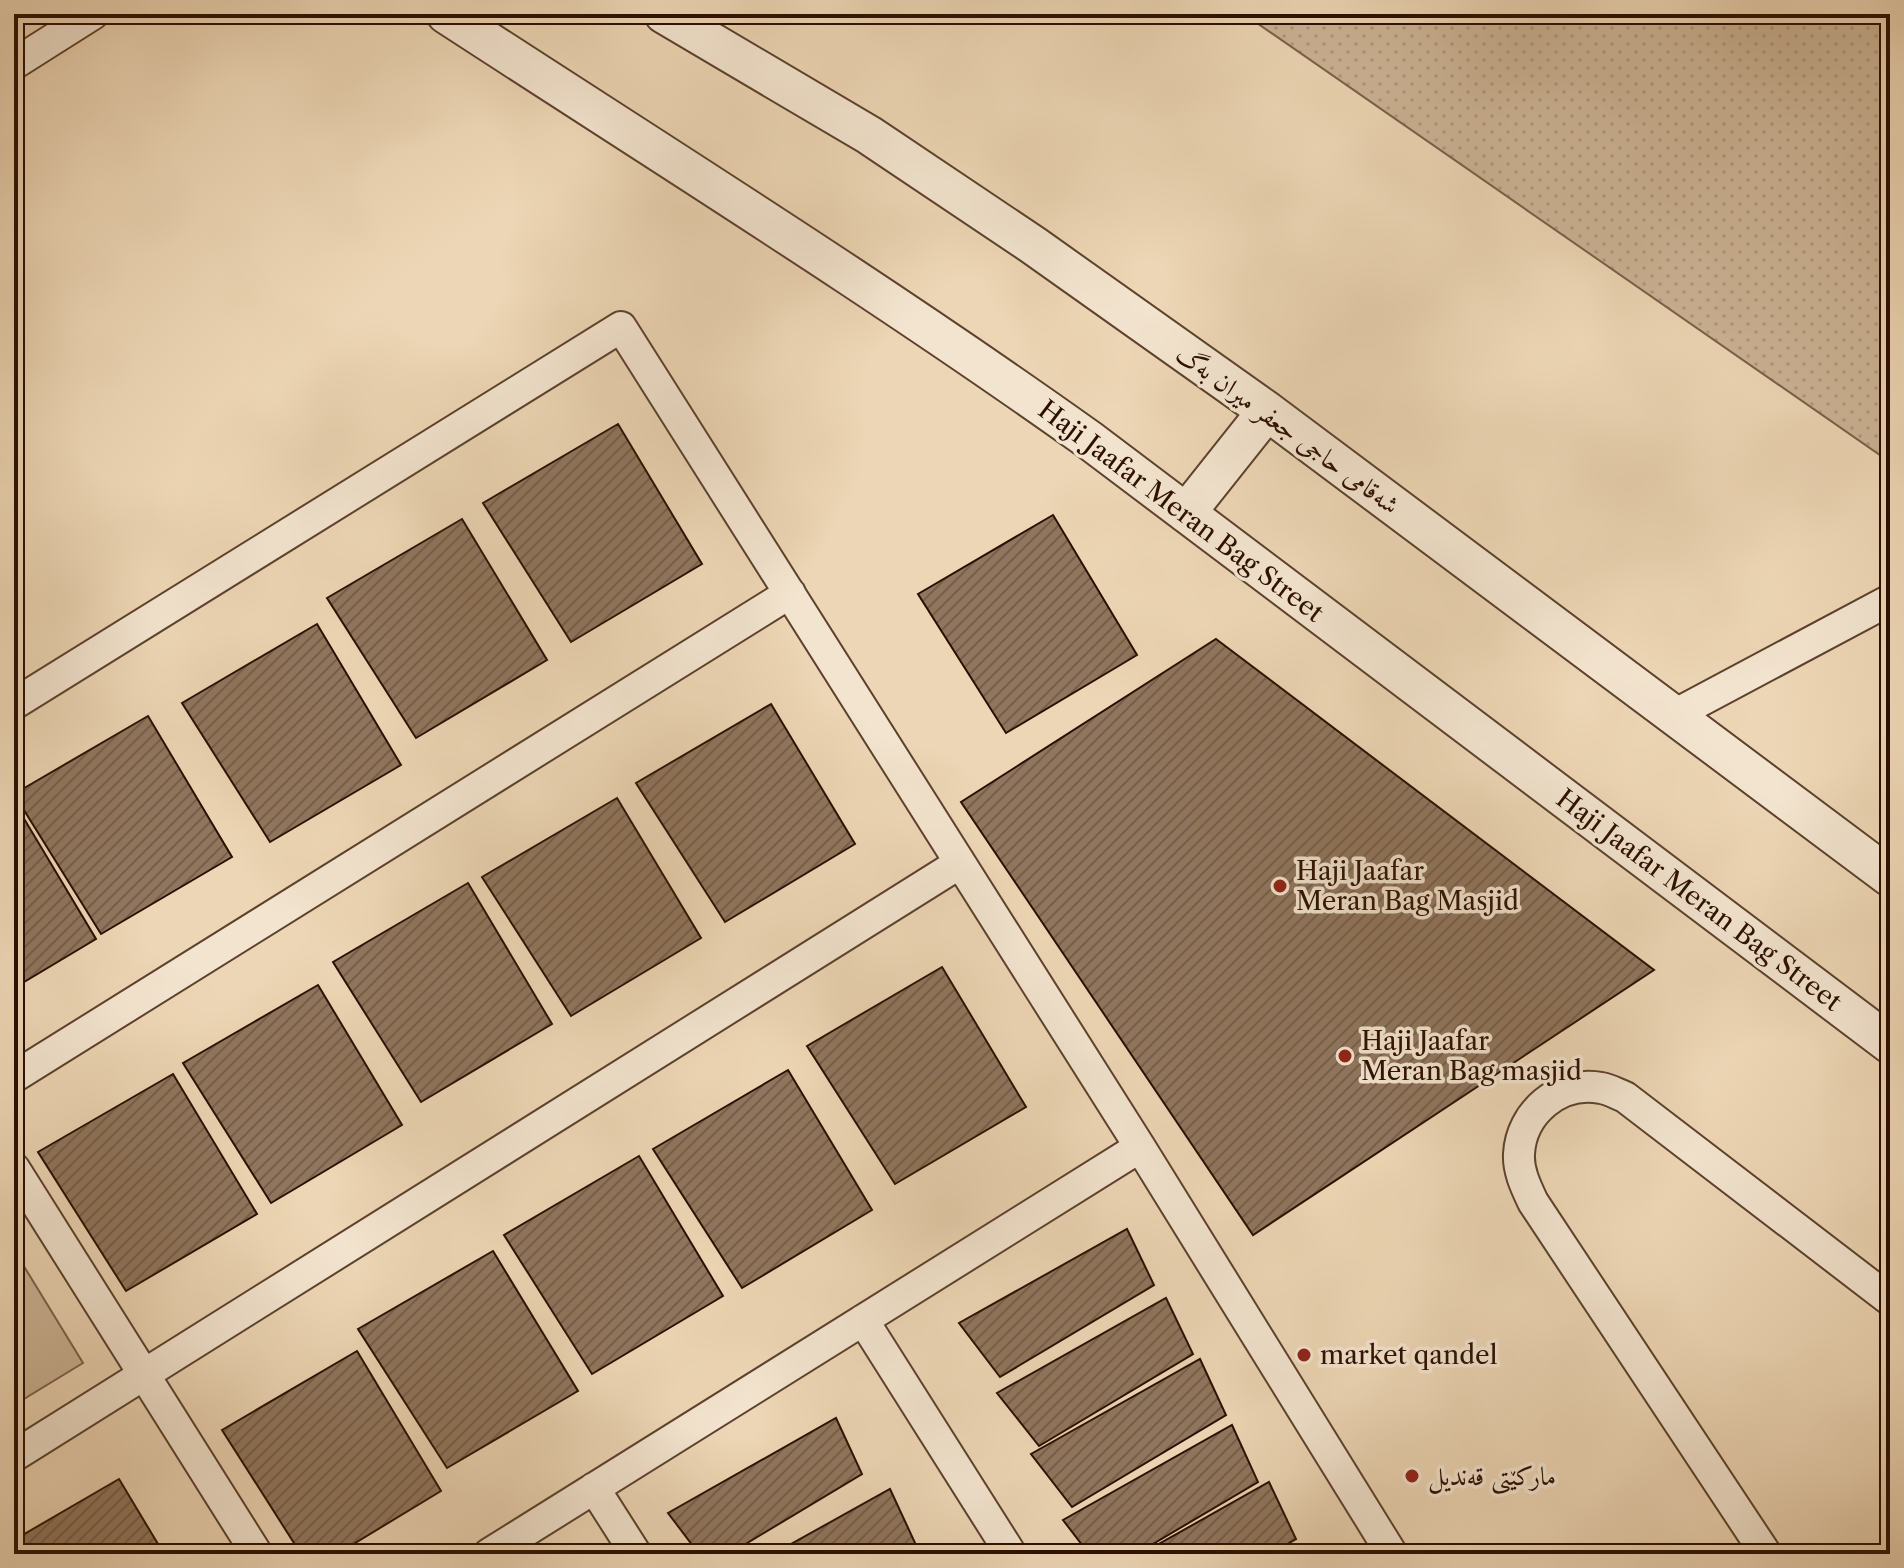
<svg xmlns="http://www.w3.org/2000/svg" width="1904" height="1568" font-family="'Libre Caslon Text',Amiri,serif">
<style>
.grass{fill:url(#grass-dots);stroke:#7c624b;stroke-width:2}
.park{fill:#ccb496;stroke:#7c624b;stroke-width:2}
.building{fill:url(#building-hatch);stroke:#2c0f00;stroke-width:2}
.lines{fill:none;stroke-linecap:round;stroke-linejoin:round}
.minor-casing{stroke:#5c412d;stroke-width:34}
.tertiary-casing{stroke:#5c412d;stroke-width:42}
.minor{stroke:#f3e4cf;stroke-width:30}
.tertiary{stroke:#f3e4cf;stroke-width:38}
.poi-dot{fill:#8f2418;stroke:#f3e4cf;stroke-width:3}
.labels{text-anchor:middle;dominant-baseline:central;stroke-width:7;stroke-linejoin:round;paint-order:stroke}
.street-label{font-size:26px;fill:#2c0f00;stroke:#f3e4cf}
.poi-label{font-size:26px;fill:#2c0f00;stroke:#f3e4cf;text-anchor:start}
</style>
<defs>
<pattern id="grass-dots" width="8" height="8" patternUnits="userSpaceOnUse" patternTransform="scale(2)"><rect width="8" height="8" fill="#ccb496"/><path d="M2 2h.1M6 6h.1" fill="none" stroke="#af9a80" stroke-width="1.8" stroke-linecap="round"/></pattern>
<pattern id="building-hatch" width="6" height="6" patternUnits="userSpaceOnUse" patternTransform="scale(2)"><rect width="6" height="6" fill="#90765e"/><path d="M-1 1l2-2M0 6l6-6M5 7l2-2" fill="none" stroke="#765f4b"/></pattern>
</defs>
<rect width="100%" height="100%" fill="#edd6b5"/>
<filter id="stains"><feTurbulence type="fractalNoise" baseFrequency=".0025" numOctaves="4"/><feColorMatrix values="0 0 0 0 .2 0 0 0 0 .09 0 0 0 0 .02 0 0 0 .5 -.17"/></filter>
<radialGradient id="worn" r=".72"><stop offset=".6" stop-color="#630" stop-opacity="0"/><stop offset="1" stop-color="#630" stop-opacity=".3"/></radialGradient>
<!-- grass -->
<path class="grass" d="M1244 14H1890V462Z"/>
<!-- park -->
<path class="park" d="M14 1250 83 1363 14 1405Z"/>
<!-- building -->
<path class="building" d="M618 424 702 564 571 642 483 503Z
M1053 515 1137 655 1006 733 918 594Z
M462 519 547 660 416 738 327 598Z
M317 624 401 765 270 842 182 703Z
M1216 639 1654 970 1253 1235 961 802Z
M771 704 855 844 725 922 636 783Z
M148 716 232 857 101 934 14 794Z
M617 798 701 938 571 1016 482 877Z
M14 802 96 939 14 988Z
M468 883 552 1024 421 1102 333 962Z
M942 967 1026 1107 895 1184 807 1046Z
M318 985 402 1125 271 1203 183 1063Z
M788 1070 872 1210 742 1288 653 1149Z
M173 1074 257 1214 126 1291 38 1152Z
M639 1156 723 1296 592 1374 504 1235Z
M1127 1229 1154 1285 1000 1377 959 1323Z
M493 1251 578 1391 447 1468 358 1329Z
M1166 1298 1193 1354 1039 1446 997 1393Z
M357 1351 441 1491 337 1554H301L222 1430Z
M1200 1359 1226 1415 1072 1507 1031 1454Z
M836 1418 862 1474 729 1554H699L668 1513Z
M1232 1425 1258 1482 1136 1554H1089L1063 1520Z
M119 1479 164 1554H14V1540Z
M1269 1482 1296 1539 1270 1554H1141Z
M890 1489 916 1545 901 1554H773Z"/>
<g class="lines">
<defs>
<path id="minor" d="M14 64 93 14
M14 704 621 327 1140 1147 1392 1554
M1674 715 1890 600
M14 1077 790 593
M14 1168 257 1554
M863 1320 1011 1554
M14 1456 960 863
M594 1488 636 1554
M489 1554 1140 1147
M1766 1554 1533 1202C1526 1187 1518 1171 1519 1154 1521 1113 1559 1080 1601 1088 1609 1089 1617 1094 1625 1097L1890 1300"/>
<path id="tertiary" d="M446 14C661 154 879 290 1088 439L1890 1044
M664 14 869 135 1033 245 1267 411 1890 877
M1186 513 1267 411"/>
</defs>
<!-- minor casing -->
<use href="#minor" class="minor-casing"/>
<!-- tertiary casing -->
<use href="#tertiary" class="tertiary-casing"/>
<!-- minor -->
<use href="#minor" class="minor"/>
<!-- tertiary -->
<use href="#tertiary" class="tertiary"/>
</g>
<!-- markers -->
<g class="poi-dot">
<circle cx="1280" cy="886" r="8"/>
<circle cx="1345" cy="1056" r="8"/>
<circle cx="1304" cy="1355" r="8"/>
<circle cx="1412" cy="1476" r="8"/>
</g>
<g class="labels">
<!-- street labels -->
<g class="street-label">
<text transform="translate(1288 429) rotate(36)">شەقامی حاجی جعفر میران بەگ</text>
<text transform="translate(1181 511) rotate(37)">Haji Jaafar Meran Bag Street</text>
<text transform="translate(1699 900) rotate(37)">Haji Jaafar Meran Bag Street</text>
</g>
<!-- poi labels -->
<g class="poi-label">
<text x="1296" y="871">Haji Jaafar<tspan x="1296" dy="30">Meran Bag Masjid</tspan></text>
<text x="1361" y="1041">Haji Jaafar<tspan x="1361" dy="30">Meran Bag masjid</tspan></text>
<text x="1320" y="1355">market qandel</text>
<text x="1428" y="1476">مارکێتی قەندیل</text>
</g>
</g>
<!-- margin -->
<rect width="1904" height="1568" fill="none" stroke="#edd6b5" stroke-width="48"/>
<rect x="16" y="16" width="1872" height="1536" fill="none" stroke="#2c0f00" stroke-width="4"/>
<rect x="24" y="24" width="1856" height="1520" fill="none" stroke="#2c0f00" stroke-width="2"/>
<rect width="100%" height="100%" filter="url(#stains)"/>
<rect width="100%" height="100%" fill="url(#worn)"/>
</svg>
